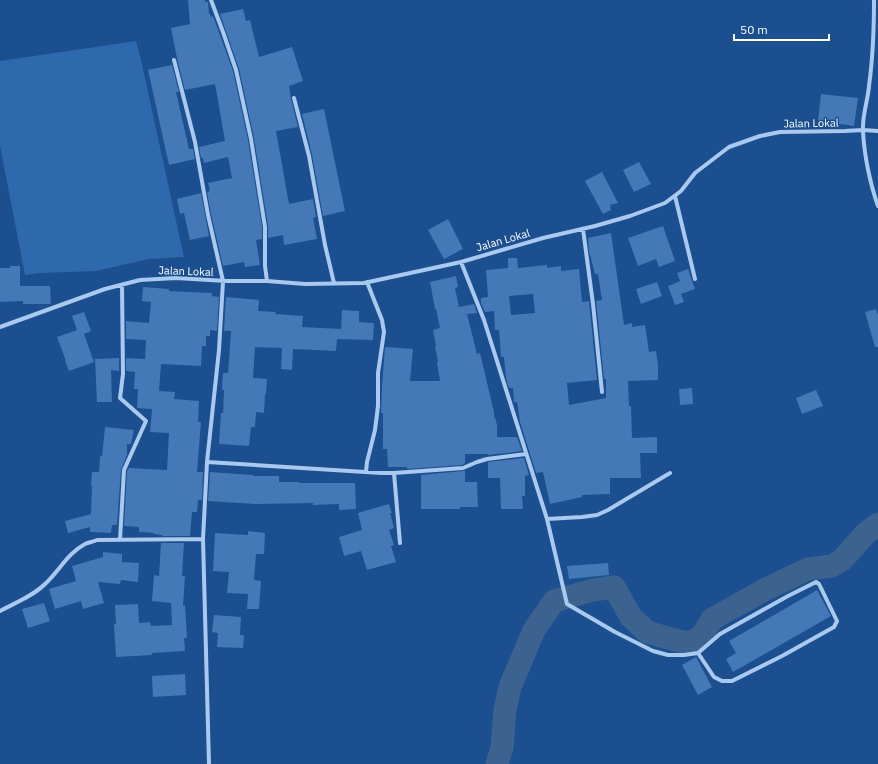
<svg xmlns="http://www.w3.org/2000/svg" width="878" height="764" font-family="'IBM Plex Sans',sans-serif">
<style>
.green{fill:#2e69ad}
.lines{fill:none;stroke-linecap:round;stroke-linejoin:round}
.river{stroke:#3c6290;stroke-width:23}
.building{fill:#4478b7;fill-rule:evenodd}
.minor{stroke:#a9c9ee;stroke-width:4}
.labels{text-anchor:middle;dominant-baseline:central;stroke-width:3;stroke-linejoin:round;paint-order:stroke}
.street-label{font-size:11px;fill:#fff;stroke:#1b4f8f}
</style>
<rect width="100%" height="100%" fill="#1b4f8f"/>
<!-- green -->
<path class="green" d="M136 41 141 60 184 257 149 259 96 271 40 273 25 275 0 146V61Z"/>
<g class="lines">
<!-- river -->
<path class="river" d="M497 764 502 748 505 710 510 687 534 630 554 601 593 590 614 587 631 617 647 632 682 642H694L703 634 712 619 766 589 808 569 832 566 842 560 866 533 878 524"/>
</g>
<!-- building -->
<path class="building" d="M188 0H205V2H208L209 14H210L211 17 213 16 233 71 248 140 262 227V239L256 240 260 265 245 267 244 262 223 266 211 214 207 192 210 191 208 183 232 178 228 157 204 163 203 158H201L199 147 225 141 215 84 185 90 178 63 171 28 190 24Z
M243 9 246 21 250 20 259 57 292 47 303 81 289 86 291 99 298 127 276 131 289 204 313 199 316 217 313 218 317 239 284 245 283 235 268 238V226L254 138 239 69 220 14Z
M172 65 179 92H176L189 149H193L195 159 169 165 148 70Z
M821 94 858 98 854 126 818 121Z
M324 109 345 211 323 216 312 155 302 114Z
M639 162 651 184 634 192 623 170Z
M602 172 618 203 610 205 611 210 603 214 585 181Z
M201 193 209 236 190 240 184 213 180 214 177 199Z
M448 219 463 249 444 259 428 230Z
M663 226 675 261 659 267 656 259 638 266 628 238Z
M611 233 624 325 632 323V327L645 325 649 352 656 351 658 365V380L628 381 629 406H631L632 438 657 437V453H640L641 478H610V494L582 495V497L550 504 543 472 536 473 520 422 517 402H514L513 388H509L506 378 504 357H501L499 330H495L494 311 485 312 481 303V298L488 297 486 270 508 268V258H517L518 268 547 265V268L561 266V271L579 269 582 302 589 301 597 380 567 383 569 405 606 398V379H604L596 301 602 300 598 274H595L589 251 588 238ZM533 294 535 313 511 315 509 296Z
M10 266H20V286H50L51 304H23V301L0 302V268H10Z
M688 269 695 289 681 294 684 302 675 305 668 286 680 281 677 273Z
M456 276 458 287 455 288 459 307 474 304 477 313 467 314 477 354 480 353 494 412V417H495L497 425V437H517L522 451 488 455V454H465V463L462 465 407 469V467H388L387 449H383V413H381L382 387 385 347 413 349 410 381H440L437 363 438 362 435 346H436L433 330 440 328 436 309H435L430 282Z
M657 282 662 296 641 304 636 289Z
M143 287 169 289V291L212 293V296L219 297 217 331 210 330V336H206V346H202L201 366 161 364 159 391 175 392 174 399 199 401 198 422H201L197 472H203L202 500H198L197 512H192L190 536H162V535L154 534V533L139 532V527L124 526 127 471 129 468 167 470 169 433 150 432 152 409 137 408 138 389H134L135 372 126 371V358L145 359 146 340 126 339V321L149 323 151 302 142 301Z
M226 297 259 300 258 311 276 312 275 314 303 316 302 327 341 329 342 310 359 311V322L374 323 373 340 337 339 336 351 293 349 292 370 281 369 282 348 255 347 253 378 267 379 266 394H265L264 413 256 412 255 427H251L249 446 219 444 221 413H223L224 390H222L223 373H228L231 331H224Z
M876 309 878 315V347H875L865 312Z
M84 312 91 331 84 334 94 362 69 371 65 361H66L57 337 77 330 72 316Z
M119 358V371L111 370 112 402H97L95 359Z
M692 388 693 404 680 405 679 389Z
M816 390 823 406 802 414 796 398Z
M105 427 134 430 131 444H127V455L121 470 117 525H112L111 533 90 532V527L68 533 65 521 91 514 92 486H91L92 472H99L100 456H102Z
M524 458 529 475 525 476V496H522L523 509H501L500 478H488V462Z
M463 471H465V482H477L478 507H460V509H421V475Z
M210 472 253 475V476H279V482H299V483H355L356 509 339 510V504L313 505V503L255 504 208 501Z
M389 504 392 513H390L394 528 389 530 394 545 391 546 396 562 367 570 361 551 344 556 339 537 362 530 358 513Z
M248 531 265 533 264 554H256L254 580 261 581 259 609H247L248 594 227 593 229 572 213 571 215 533 248 535Z
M161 543H184L182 576H185L183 606 185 605 187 638H184L185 651 152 653V655L116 657 114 624H116L115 605 138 604 139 623 150 622 151 626 172 625 171 603 152 601 154 575 159 576Z
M103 552 122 554V562L139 563 138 582 121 580 120 584 98 582 104 603 83 609 81 601 55 609 49 589 76 581 72 566 103 557Z
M608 563 609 575 569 579 567 566Z
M817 590 831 616 733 672 726 659 736 653 729 641Z
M44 603 50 621 28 628 22 609Z
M214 615 241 617 240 635H244L243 648 217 647 218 633 212 632Z
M696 657 712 687 698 695 682 665Z
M185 674 186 695 153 697 152 676Z"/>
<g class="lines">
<!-- minor -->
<path class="minor" d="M211 0 223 32 236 70 251 139 265 227V266L267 281
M874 0C874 29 873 57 869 86 868 100 862 116 863 131 864 154 870 184 878 206
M174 60 195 142 208 215 223 281 219 350 207 462 203 539 209 764
M294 98 309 156 325 245 334 283
M675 196 695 279
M583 229 593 304 602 392
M461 262 484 320 547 519 582 517 597 515 608 510 670 473
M0 327 105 289 140 280 176 278 226 281H267L305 284 364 283 461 262 543 238 595 226 630 216 665 203 681 191 695 173 729 147 760 136 780 132 845 131 863 130 878 131
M207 462 381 473H394L400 543
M366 472 367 462 375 430 378 406V373L384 332 382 320 367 282
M394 473 463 468 477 462 487 459 526 454
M547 519 567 604 615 632 653 651 668 655H684L698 653 720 634 788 596 816 582 819 584 837 621 834 627 782 656 732 681H722L714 677 698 653
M120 540 124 470 146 421 120 398 123 374 122 285
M0 611C15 603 33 596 45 584 59 571 68 553 85 544 89 542 93 542 97 540L203 539"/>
</g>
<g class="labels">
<!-- street labels -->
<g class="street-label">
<text transform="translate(811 123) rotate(-1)">Jalan Lokal</text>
<text transform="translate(503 240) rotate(-16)">Jalan Lokal</text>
<text transform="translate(186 271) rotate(2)">Jalan Lokal</text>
</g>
</g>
<!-- scale -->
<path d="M734 34v6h95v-6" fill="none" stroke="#ffffff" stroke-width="2"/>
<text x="740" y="34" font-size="12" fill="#ffffff" stroke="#1b4f8f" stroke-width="3" paint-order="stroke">50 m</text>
</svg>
